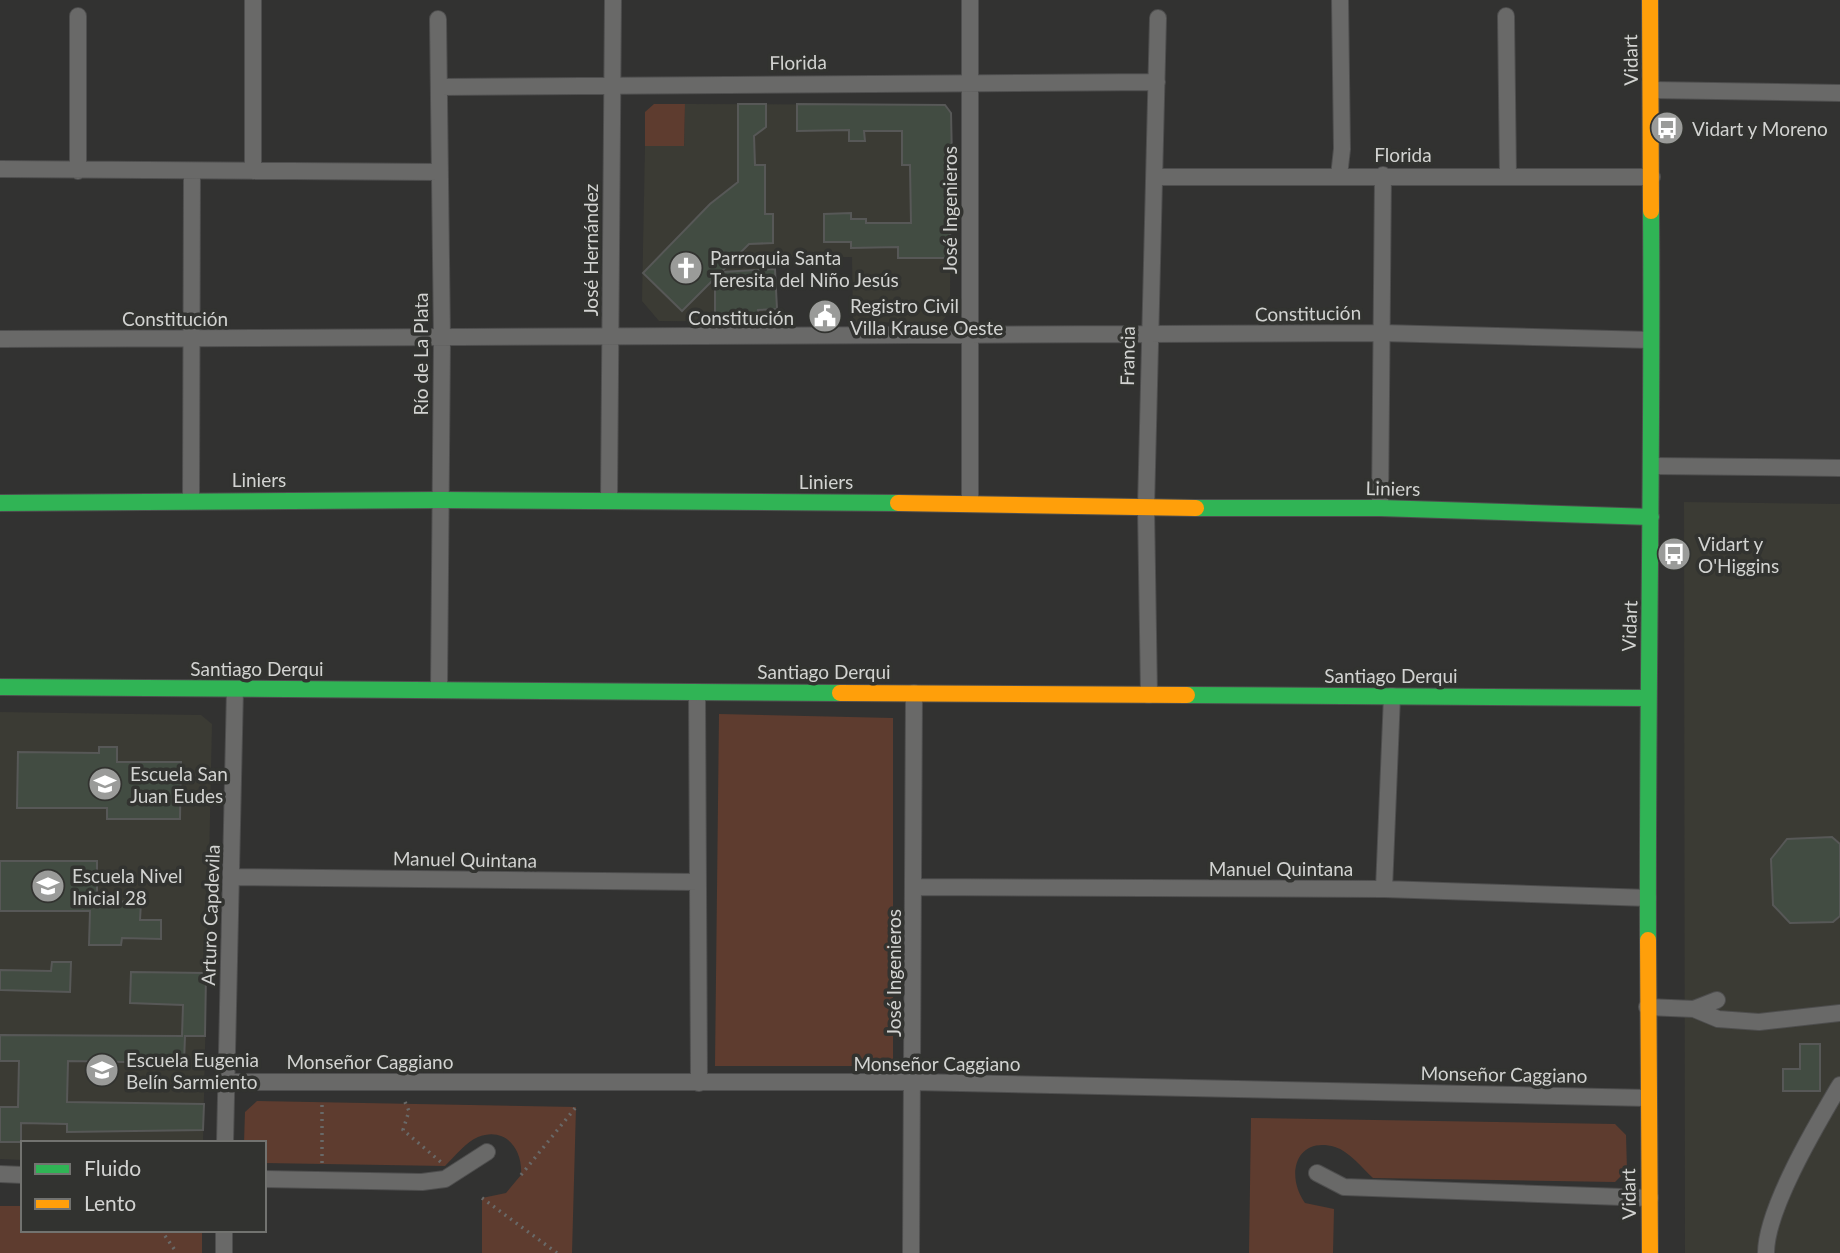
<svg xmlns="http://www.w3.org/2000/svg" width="1840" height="1253" font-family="Lato,sans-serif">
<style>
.built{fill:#3b3b34}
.green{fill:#5e3c2f}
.building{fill:#424c42;stroke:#575857;stroke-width:2}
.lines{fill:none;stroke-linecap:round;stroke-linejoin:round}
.street-casing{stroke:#4e4e4e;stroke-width:18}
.fast-casing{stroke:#4e4e4e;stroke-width:18}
.slow-casing{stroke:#4e4e4e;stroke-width:18}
.path{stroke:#696968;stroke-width:3.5;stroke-dasharray:2 5;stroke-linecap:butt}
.street{stroke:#696968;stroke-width:16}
.fast{stroke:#30b455;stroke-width:16}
.slow{stroke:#ff9f0a;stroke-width:16}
.labels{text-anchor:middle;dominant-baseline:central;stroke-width:7;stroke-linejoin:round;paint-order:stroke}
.street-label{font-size:19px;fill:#d2d3d1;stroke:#323330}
.poi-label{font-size:19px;fill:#d2d3d1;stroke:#323330;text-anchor:start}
</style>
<rect width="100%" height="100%" fill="#323231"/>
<!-- built -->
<path class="built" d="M685 104 945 105 951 113 950 312 940 323 853 322 852 257 775 258 778 322 659 321 642 301 645 146H684Z
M1684 502 1840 504V1253H1685Z
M0 712 201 715 212 724 203 1143H23V1160L0 1159Z"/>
<!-- green -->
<path class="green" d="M654 104H685L684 146H645V112Z
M719 714 893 718V1066H715Z
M257 1101 576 1107 572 1253H482V1198L506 1193 521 1175C523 1150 506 1126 478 1137 466 1142 455 1156 445 1166L264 1163V1143H244L245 1112Z
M1251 1118 1615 1124 1626 1135 1627 1170 1615 1182 1373 1178C1362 1168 1349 1151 1335 1147 1296 1136 1285 1175 1305 1203L1334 1209 1333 1253H1249Z
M0 1206H23V1230H202V1253H0Z"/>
<!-- building -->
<path class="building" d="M738 104H766V127L754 136 755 165H765V214H773V243L749 244 721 272 775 269 777 309 758 310V316L742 317V322H715V278L682 311 643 273 710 204 738 182Z
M797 104 945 105 951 113 952 159H948L951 258H898V247L851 248V242H824V214L851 213V219H866V223H911L910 165H902V131H864L865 141H849V130L797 131Z
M99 747H117V762H181L180 819H107V808H17L18 752 99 753Z
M1832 837 1840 844V916L1833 922 1790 923 1773 905 1771 859 1787 839Z
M0 861H97V901L141 902 140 920H161V939L122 938 121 945H89L90 911H0Z
M52 962H71L70 992 0 990V970L51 971Z
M131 972 206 973 205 1036H185L184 1063 68 1061 67 1102 204 1104 203 1130 67 1132V1124L21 1123V1142H0V1107H18L19 1061H0V1035L182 1036 183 1005 130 1003Z
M1800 1044H1820V1091H1783V1069H1800Z"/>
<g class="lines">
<defs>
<path id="street" d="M253 0V171
M1506 16 1508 176
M438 19 442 339 439 690
M439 87 1157 82
M1651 90 1840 93
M0 169 440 172
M78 171V16
M1339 176 1342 149 1340 0
M1155 177H1652
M0 339 1382 333 1651 340
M1653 466 1840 468
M191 500 192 171
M609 501 613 0
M970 503V0
M1380 508 1383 175
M697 692 699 1083
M1149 695 1146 508 1158 18
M233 877 698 882
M914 887 1384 889 1648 898
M1384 889 1392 696
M1647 1007 1694 1009 1718 1019 1759 1022 1840 1013
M1694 1009 1717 1000
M226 1082H914L1648 1098
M225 1143 235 689
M1317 1173 1344 1187 1650 1198
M0 1174 23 1175
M264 1179 422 1182 445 1179 487 1152
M224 1253V1230
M911 1253 914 693
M1766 1253C1766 1209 1817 1124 1840 1085"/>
<path id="fast" d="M0 503 441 500 898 503
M1196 508H1380L1651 517
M0 687 840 693
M1187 695 1647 698
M1648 940C1647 697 1653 454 1651 211"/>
<path id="slow" d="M1650 0 1651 211
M898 503 1196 508
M840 693 1187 695
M1648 940 1650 1253"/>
</defs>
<!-- street casing -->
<use href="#street" class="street-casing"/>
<!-- fast casing -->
<use href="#fast" class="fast-casing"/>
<!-- slow casing -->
<use href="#slow" class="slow-casing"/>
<!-- path -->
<path class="path" d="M405 1102 409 1111 403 1130 442 1163
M322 1163V1102
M521 1175 576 1107
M482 1198 557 1253
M161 1230 177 1253"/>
<!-- street -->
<use href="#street" class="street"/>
<!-- fast -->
<use href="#fast" class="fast"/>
<!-- slow -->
<use href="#slow" class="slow"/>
</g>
<!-- icons -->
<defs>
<symbol id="bus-disc" viewBox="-11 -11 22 22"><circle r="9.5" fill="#9a9b99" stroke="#323330"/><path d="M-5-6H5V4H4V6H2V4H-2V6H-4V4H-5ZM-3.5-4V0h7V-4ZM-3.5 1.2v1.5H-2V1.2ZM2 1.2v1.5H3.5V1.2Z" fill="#fff"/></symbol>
<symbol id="church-disc" viewBox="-11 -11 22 22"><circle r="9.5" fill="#9a9b99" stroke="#323330"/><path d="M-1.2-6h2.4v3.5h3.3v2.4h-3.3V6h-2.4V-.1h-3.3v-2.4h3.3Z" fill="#fff"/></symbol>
<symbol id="civic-disc" viewBox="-11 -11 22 22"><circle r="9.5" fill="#9a9b99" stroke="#323330"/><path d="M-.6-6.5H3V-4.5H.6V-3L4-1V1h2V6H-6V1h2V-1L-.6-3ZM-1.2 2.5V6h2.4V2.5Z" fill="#fff"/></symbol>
<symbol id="school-disc" viewBox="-11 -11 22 22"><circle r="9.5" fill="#9a9b99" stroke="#323330"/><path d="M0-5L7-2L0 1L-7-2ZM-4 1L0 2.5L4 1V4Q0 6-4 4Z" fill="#fff"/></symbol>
</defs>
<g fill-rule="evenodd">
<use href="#bus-disc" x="1648" y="109" width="38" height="38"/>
<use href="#church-disc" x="667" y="249" width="38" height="38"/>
<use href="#civic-disc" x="806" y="297" width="38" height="38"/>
<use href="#bus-disc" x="1655" y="535" width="38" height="38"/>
<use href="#school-disc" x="86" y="765" width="38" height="38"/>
<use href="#school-disc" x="29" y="867" width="38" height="38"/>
<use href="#school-disc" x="83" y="1051" width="38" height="38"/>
</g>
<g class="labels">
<!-- street labels -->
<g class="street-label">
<text transform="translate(1630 60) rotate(-91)">Vidart</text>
<text transform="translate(798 62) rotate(-1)">Florida</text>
<text x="1403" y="154">Florida</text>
<text transform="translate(949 210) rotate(-90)">José Ingenieros</text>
<text transform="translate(590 250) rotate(-90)">José Hernández</text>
<text transform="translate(1308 313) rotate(-1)">Constitución</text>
<text x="741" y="317">Constitución</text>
<text x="175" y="318">Constitución</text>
<text transform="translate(420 354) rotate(-90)">Río de La Plata</text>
<text transform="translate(1127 356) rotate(-89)">Francia</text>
<text x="259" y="479">Liniers</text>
<text x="826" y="481">Liniers</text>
<text transform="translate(1393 488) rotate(1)">Liniers</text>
<text transform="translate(1629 626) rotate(-88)">Vidart</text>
<text x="257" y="668">Santiago Derqui</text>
<text x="824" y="671">Santiago Derqui</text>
<text x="1391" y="675">Santiago Derqui</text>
<text transform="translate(465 859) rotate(1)">Manuel Quintana</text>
<text x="1281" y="868">Manuel Quintana</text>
<text transform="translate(210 915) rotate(-88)">Arturo Capdevila</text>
<text transform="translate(893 973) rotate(-90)">José Ingenieros</text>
<text x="370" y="1061">Monseñor Caggiano</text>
<text x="937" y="1063">Monseñor Caggiano</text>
<text transform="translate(1504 1074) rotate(1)">Monseñor Caggiano</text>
<text transform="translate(1628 1194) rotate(-91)">Vidart</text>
</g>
<!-- poi labels -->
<g class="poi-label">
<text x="1692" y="128">Vidart y Moreno</text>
<text x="710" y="257">Parroquia Santa<tspan x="710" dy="22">Teresita del Niño Jesús</tspan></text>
<text x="850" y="305">Registro Civil<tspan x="850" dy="22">Villa Krause Oeste</tspan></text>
<text x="1698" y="543">Vidart y<tspan x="1698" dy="22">O'Higgins</tspan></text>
<text x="130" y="773">Escuela San<tspan x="130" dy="22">Juan Eudes</tspan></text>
<text x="72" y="875">Escuela Nivel<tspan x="72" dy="22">Inicial 28</tspan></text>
<text x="126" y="1059">Escuela Eugenia<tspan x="126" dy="22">Belín Sarmiento</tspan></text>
</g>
</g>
<!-- legend -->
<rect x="21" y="1141" width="245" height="91" fill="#323330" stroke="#727370" stroke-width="2"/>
<rect x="35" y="1164" width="35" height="10" fill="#30b455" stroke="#727370" stroke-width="2"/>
<text x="84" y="1176" font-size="21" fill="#d2d3d1">Fluido</text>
<rect x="35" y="1199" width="35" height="10" fill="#ff9f0a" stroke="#727370" stroke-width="2"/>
<text x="84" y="1211" font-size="21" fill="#d2d3d1">Lento</text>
</svg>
